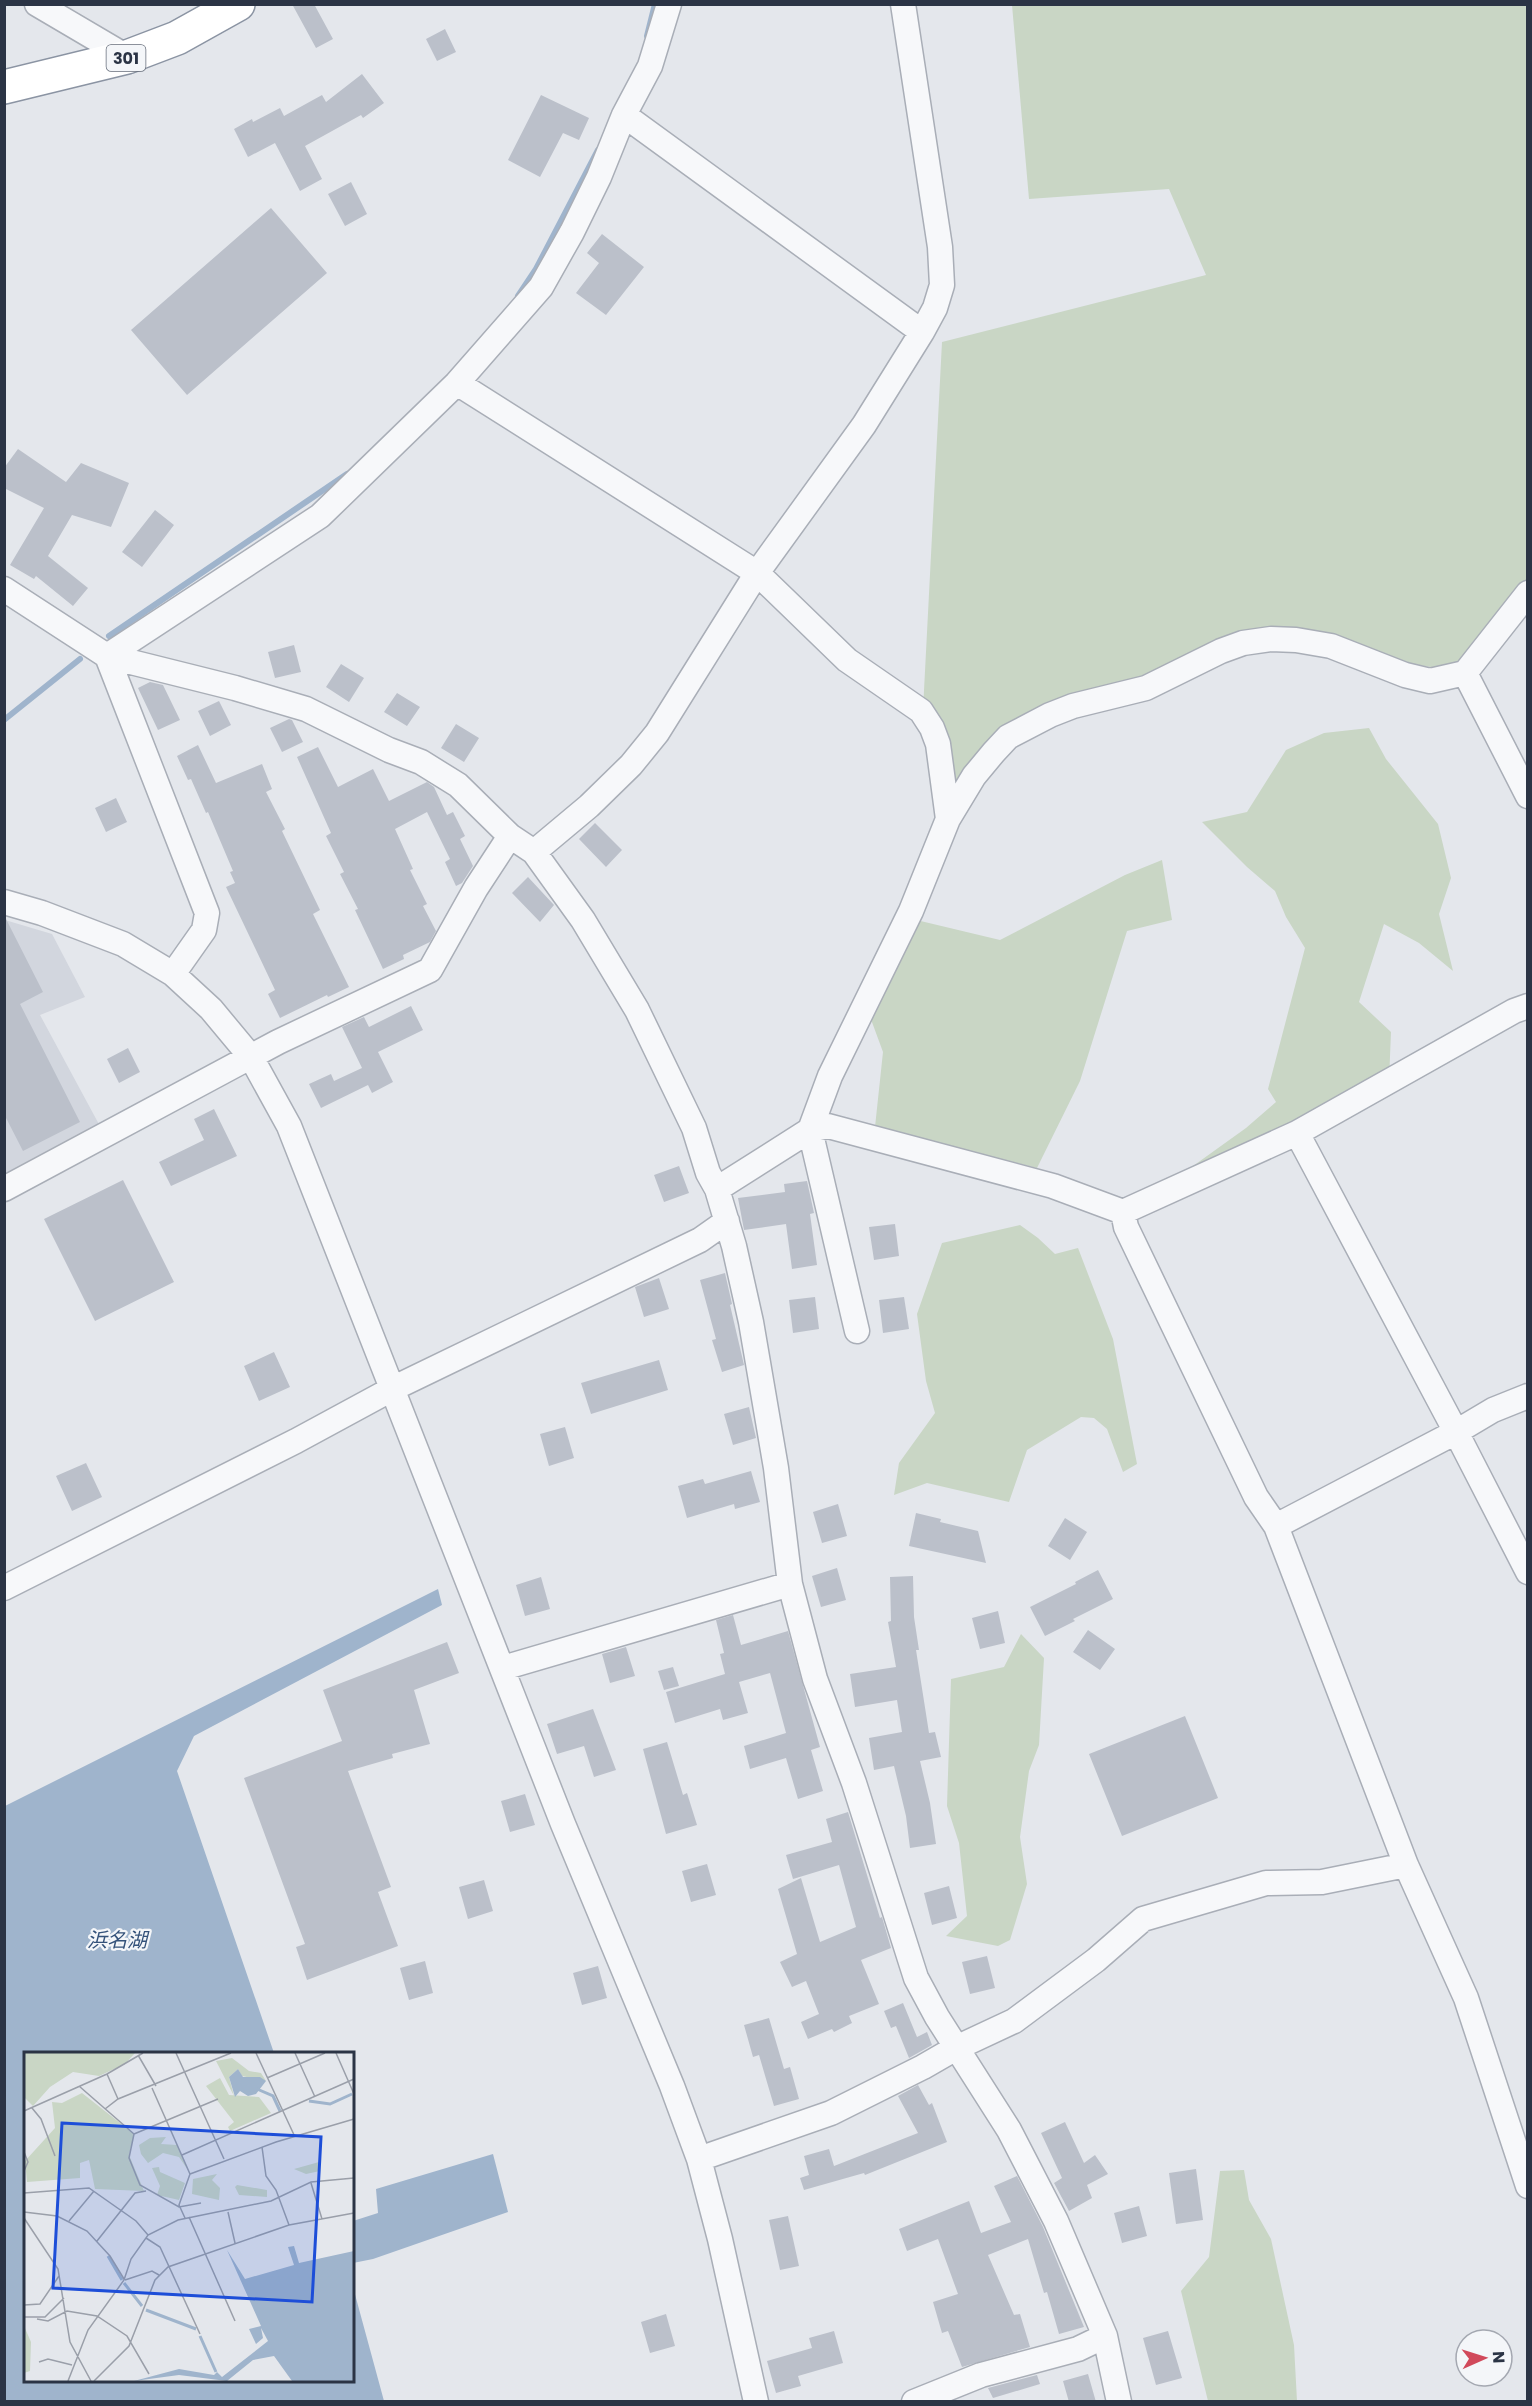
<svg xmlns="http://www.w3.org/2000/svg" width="1532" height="2406" font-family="Poppins,'Noto Sans JP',sans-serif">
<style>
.built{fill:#d2d6de}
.green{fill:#c9d6c5}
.water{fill:#9fb4cc}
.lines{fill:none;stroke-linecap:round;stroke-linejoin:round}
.stream{stroke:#9fb4cc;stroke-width:6}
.building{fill:#bbc0ca}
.minor-casing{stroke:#a9aeb7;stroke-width:27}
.highway-casing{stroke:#8b94a3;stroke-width:36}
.minor{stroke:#f7f8fa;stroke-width:24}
.highway{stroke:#fff;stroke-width:33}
.labels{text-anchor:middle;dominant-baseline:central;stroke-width:4.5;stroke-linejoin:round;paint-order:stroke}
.shield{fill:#f4f6f9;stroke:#676e7b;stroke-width:1.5}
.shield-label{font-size:16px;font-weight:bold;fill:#2b3445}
.water-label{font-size:20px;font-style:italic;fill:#34527a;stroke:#f4f6f9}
.inset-river{fill:none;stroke:#9fb4cc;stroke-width:3}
.inset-road{fill:none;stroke:#9a9fa9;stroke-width:1.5}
.view{fill:#1d4ed8;fill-opacity:0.15;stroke:#1d4ed8;stroke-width:3}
.inset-edge{fill:none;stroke:#2b3445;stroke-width:3}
</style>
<rect width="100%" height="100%" fill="#e4e7ec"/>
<!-- built -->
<path class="built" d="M5 920 52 934 85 997 40 1015 101 1128 5 1176Z"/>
<!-- green -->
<path class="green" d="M1012 5H1527V585L1465 673 1271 639 1021 730 945 795 923 710 942 342 1206 275 1169 189 1029 199Z
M1369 728 1386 759 1438 824 1451 878 1439 914 1453 971 1419 943 1384 924 1359 1002 1391 1032 1389 1081 1161 1189 1246 1128 1276 1102 1268 1089 1305 948 1286 917 1275 891 1247 867 1202 822 1247 812 1286 750 1324 733Z
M1162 860 1172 920 1127 931 1080 1081 1037 1168 875 1127 883 1052 869 1014 908 918 1000 940 1125 875Z
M1020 1225 1038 1238 1055 1254 1078 1248 1113 1339 1137 1464 1123 1472 1107 1429 1094 1418 1081 1417 1027 1450 1009 1502 927 1483 894 1495 899 1463 935 1413 926 1381 917 1314 942 1243Z
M1021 1634 1044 1658 1039 1745 1029 1771 1020 1837 1027 1884 1010 1940 998 1946 946 1936 967 1916 959 1843 947 1806 951 1679 1004 1667Z
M1244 2170 1249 2200 1271 2239 1294 2345 1297 2401H1208L1181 2291 1209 2257 1220 2171Z"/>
<!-- water -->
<path class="water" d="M438 1589 442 1605 194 1736 177 1771 274 2053 26 2054V2380H352L353 2287 384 2401H5V1806Z
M493 2154 508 2212 373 2259 353 2263V2221L378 2213 376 2189Z"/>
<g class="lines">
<!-- stream -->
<path class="stream" d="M647 36 655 4
M518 296 536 269 598 150
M109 636 347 474
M4 720 80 659"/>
</g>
<!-- building -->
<path class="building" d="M292 4H314L333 39 316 48Z
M445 29 456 52 437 61 426 39Z
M362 74 384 103 363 118 361 115 305 146 322 179 300 191 275 143 248 157 234 129 252 119 253 122 280 108 284 116 322 95 326 102Z
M541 95 589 118 579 140 563 133 540 177 508 160Z
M351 182 367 214 345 226 328 194Z
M271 208 327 273 187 395 131 330Z
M602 234 644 267 606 315 576 293 599 263 587 253Z
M18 449 66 482 81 463 129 483 111 527 72 515 48 556 88 588 73 606 36 576 34 579 10 565 44 508 4 488V468Z
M155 510 174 525 142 567 122 552Z
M294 645 301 672 275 678 268 652Z
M341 664 364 678 349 702 326 687Z
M150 682 163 685 180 720 158 730 138 688Z
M397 693 420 707 407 726 384 712Z
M219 701 231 725 210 736 198 711Z
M289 719 292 720 303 742 282 752 270 728Z
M456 724 479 738 464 762 441 748Z
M198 745 216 783 262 764 272 789 266 792 285 829 282 831 320 910 313 914 349 987 328 997 327 995 280 1018 268 994 275 990 226 887 235 883 230 872 233 871 208 812 206 813 191 779 188 780 177 756Z
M318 747 338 787 373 769 389 801 427 782 434 787 447 815 453 812 465 836 460 839 473 866 462 883 456 886 445 862 450 859 427 812 395 829 413 869 410 870 427 904 423 906 436 931 430 942 403 955 404 959 383 969 355 910 358 909 340 874 344 872 326 836 331 833 297 757Z
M116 798 127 822 106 832 95 808Z
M595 823 622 850 606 867 579 839Z
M528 877 554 905 540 922 512 893Z
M5 917 43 992 20 1004 80 1122 23 1151 4 1114Z
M411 1006 423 1030 378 1052 393 1082 372 1093 368 1085 321 1108 309 1084 331 1074 334 1081 362 1068 342 1027 364 1017 369 1027Z
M128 1048 140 1072 119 1083 107 1059Z
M214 1109 237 1156 171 1186 159 1162 204 1140 194 1119Z
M679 1166 689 1193 664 1202 654 1175Z
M123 1180 174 1282 95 1321 44 1219Z
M807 1181 814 1213 810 1214 817 1265 792 1269 786 1224 744 1230 738 1198 785 1192 784 1184Z
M895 1224 899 1256 874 1260 869 1227Z
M725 1273 732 1304 730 1305 744 1365 722 1372 712 1340 716 1339 700 1280Z
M659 1278 669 1309 644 1317 635 1287Z
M815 1297 819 1329 793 1333 789 1300Z
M904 1297 909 1329 883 1333 879 1300Z
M274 1352 290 1387 259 1401 244 1366Z
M659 1360 668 1390 591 1414 581 1383Z
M749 1407 756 1438 733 1445 724 1414Z
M565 1427 574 1458 549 1466 540 1434Z
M86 1463 102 1497 72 1511 56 1476Z
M751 1471 760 1502 735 1509 734 1504 687 1518 678 1486 703 1479 705 1484Z
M838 1504 847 1536 822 1543 813 1512Z
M916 1513 941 1519 940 1522 978 1531 986 1563 909 1546Z
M1065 1518 1087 1532 1070 1560 1048 1546Z
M837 1568 846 1600 821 1607 812 1576Z
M1098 1570 1113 1599 1073 1619 1075 1621 1045 1636 1030 1607 1076 1584 1075 1582Z
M913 1576 914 1617 919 1650H916L929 1733 935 1732 941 1757 920 1761 930 1803 936 1844 910 1848 906 1816 894 1766 874 1770 869 1738 902 1732 897 1700 855 1707 850 1674 896 1667 888 1622 891 1621 890 1577Z
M541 1577 550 1609 525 1616 516 1585Z
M998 1611 1005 1643 980 1649 972 1618Z
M733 1615 741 1645 788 1631 820 1747 811 1750 823 1791 798 1799 786 1758 750 1769 744 1746 786 1733 770 1673 739 1682 748 1713 723 1720 720 1709 675 1723 666 1692 725 1674 720 1654 724 1653 716 1620Z
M1088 1630 1115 1649 1100 1670 1073 1652Z
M447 1642 459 1673 414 1690 430 1744 392 1754 393 1758 348 1771 391 1887 378 1892 398 1946 307 1980 296 1947 305 1944 244 1778 342 1741 323 1690Z
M626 1647 635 1676 610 1683 602 1654Z
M673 1667 679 1686 664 1690 658 1671Z
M593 1709 616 1770 594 1777 584 1746 557 1754 547 1724Z
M1185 1716 1218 1798 1122 1836 1089 1754Z
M667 1742 683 1795 687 1793 697 1825 666 1834 643 1749Z
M525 1794 535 1825 510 1832 501 1801Z
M848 1812 880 1918 882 1917 891 1948 861 1960 879 2004 849 2016 852 2023 834 2032 832 2029 808 2039 801 2022 819 2014 806 1981 792 1987 780 1962 797 1954 778 1889 801 1878 820 1942 856 1927 839 1865 793 1879 786 1855 832 1842 826 1819Z
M707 1864 716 1895 691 1902 682 1871Z
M484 1880 493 1911 468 1919 459 1887Z
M949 1886 957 1918 932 1925 924 1893Z
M987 1956 995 1988 970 1994 962 1962Z
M425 1961 433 1993 409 2000 400 1968Z
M598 1966 607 1998 582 2005 573 1973Z
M903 2003 917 2037 927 2032 932 2045 909 2058 896 2026 891 2028 884 2011Z
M769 2018 784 2069 790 2067 799 2099 774 2106 759 2055 753 2057 744 2025Z
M918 2085 929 2105 932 2103 947 2142 865 2175 864 2173 804 2190 800 2178 809 2175 804 2156 829 2149 834 2166 918 2133 898 2096Z
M1065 2122 1084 2163 1095 2155 1108 2174 1087 2185 1092 2198 1069 2211 1054 2183 1062 2178 1041 2133Z
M1196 2169 1203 2220 1176 2224 1169 2173Z
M1017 2176 1043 2227 1084 2327 1059 2334 1047 2292 1044 2293 1028 2239 988 2255 1014 2315 1020 2314 1030 2347 962 2367 948 2331 942 2333 933 2302 958 2294 938 2239 907 2251 899 2229 969 2201 981 2233 1011 2222 994 2186Z
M1139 2206 1147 2236 1122 2243 1114 2213Z
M788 2216 799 2266 780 2270 769 2220Z
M666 2314 675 2346 650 2353 641 2322Z
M834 2331 843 2363 798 2376 801 2386 776 2393 767 2361 812 2348 809 2338Z
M1168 2331 1182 2378 1156 2385 1143 2338Z
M1088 2374 1096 2402H1069L1063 2381Z
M1037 2375 1040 2384 993 2398 988 2388Z"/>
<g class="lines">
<defs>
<path id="minor" d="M37 4 127 57
M624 115 922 332
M457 383 757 573 847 660 921 711 932 728 938 744 948 819
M4 589 107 656 235 688 306 709 389 750 421 762 458 785 510 836 534 852 583 920 637 1010 694 1128 708 1173 717 1189 734 1246 751 1322 776 1468 790 1584 815 1679 854 1783 916 1978 937 2017 1009 2130 1056 2221 1105 2336 1119 2402
M107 656 320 516 457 383 541 287 572 232 599 177 624 115 650 66 669 4
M107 656 207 913 204 930 173 974
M1465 673 1528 796
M534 852 589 806 631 765 657 733 757 573 864 425 922 332 935 308 942 285 940 247 903 4
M4 902 42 913 123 944 173 974 211 1009 251 1057 289 1126 563 1824 672 2086 699 2159 720 2239 756 2402
M1528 1006 1514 1011 1297 1133 1123 1212 1126 1227 1256 1497 1276 1526 1406 1865 1466 1998 1528 2186
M1297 1133 1456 1432 1528 1572
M4 1189 278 1042 430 970 476 888 510 836
M717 1189 810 1130 828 1126 1053 1186 1123 1212
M857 1331 810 1130 830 1076 911 911 948 819 974 776 994 752 1008 737 1050 715 1073 706 1146 688 1221 651 1243 643 1271 639 1296 640 1331 646 1405 675 1430 681 1465 673 1528 593
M1276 1526 1456 1432 1493 1410 1528 1396
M4 1588 296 1441 392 1389 700 1240 727 1221
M503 1668 790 1584
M699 2159 831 2113 923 2067 956 2048 1014 2021 1096 1960 1143 1919 1266 1883 1322 1882 1406 1865
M914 2402 981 2375 1078 2349 1105 2336"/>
<path id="highway" d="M4 87 127 57 177 38 238 4"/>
</defs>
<!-- minor casing -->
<use href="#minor" class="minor-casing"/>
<!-- highway casing -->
<use href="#highway" class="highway-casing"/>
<!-- minor -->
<use href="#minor" class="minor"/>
<!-- highway -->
<use href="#highway" class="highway"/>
</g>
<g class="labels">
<!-- shield labels -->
<rect class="shield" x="106.5" y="45" width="39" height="26" rx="4.5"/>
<g class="shield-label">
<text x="126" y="58">301</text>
</g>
<!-- water labels -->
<g class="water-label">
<text x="117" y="1940">浜名湖</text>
</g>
</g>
<!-- overview -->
<g transform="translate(24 2052)">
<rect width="330" height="330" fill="#e4e7ec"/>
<path d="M0 1H111L101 12 75 24 49 20 26 35 9 54 0 45ZM208 6 225 19 237 21 242 29 218 24 214 17 205 25 210 44 192 9ZM196 26 205 43 235 45 247 61 206 79 204 75 210 70 182 34ZM58 41 110 82 105 103 120 139 71 137 65 108 56 111V126L3 130 1 109 31 76 28 50 38 51ZM142 85 137 92 153 93 164 118 155 105 139 101 124 111 117 102 115 93 126 86ZM295 110 296 119 282 122 270 117ZM135 115 136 120 161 131 155 148 133 143 136 134 128 116ZM193 122 188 128 196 136 195 148 168 142 169 127ZM213 133 243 138V145L215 143 211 135ZM0 274 7 290 6 319 0 321Z" fill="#c9d6c5"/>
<path d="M214 17 219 25H236L242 29 232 42 224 44 216 39 211 45 205 25ZM270 194 275 211 330 199V329H268L250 304 229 308 203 329 155 323 110 329 155 317 190 323 193 320 198 325 244 289 237 276 239 286 232 292 225 277 237 274 203 198 221 227 270 213 264 195Z" fill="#9fb4cc"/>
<path class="inset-river" d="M233 37 249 44 256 59M285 49 306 52 328 42M84 204 98 228M100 231 118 254M122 258 172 277M176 284 192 320"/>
<path class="inset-road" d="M152 1 200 107M232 1 271 85M271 1 291 45M312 1 330 42M114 3 132 34M83 22 94 47M243 26 301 1M55 34 110 82M128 36 166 122 252 90 330 67M8 56 17 67 31 104M81 57 94 47 207 1M0 59 83 22 119 1M110 82 105 106 116 133 155 155 177 151M110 82 194 47M238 95 242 124 252 138 265 173M0 100 4 110 0 119M158 103 330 27M287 131 298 167M0 141 65 136 112 169 124 183M0 160 33 164 63 179 86 204 100 227M204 160 211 191M165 165 211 269M0 166 34 217 46 290 67 329M161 166 155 153 166 122M45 169 70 139M122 186 136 195 176 282M73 189 111 141 122 139M101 228 128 219 135 223M0 253 16 252 35 224M0 265H21L40 246M13 267 24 269 43 259 73 264 103 284 125 322M15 310 24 307 48 313M44 329 64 278 100 228 107 207 124 183 154 168 247 149 287 130 330 126M70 329 105 294 131 228 144 215 265 173 330 161"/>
<path class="view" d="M38 71 297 85 288 250 29 236Z"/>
<rect width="330" height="330" class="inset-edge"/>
</g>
<!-- border -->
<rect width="1532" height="2406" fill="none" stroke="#2b3445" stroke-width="12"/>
<!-- north arrow -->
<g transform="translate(1484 2358) rotate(87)"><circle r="28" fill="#f4f6f9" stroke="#a4a8b1" stroke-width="1.5"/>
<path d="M0-4.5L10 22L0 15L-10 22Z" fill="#d1495b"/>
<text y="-9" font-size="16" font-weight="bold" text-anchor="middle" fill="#2b3445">N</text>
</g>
</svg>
